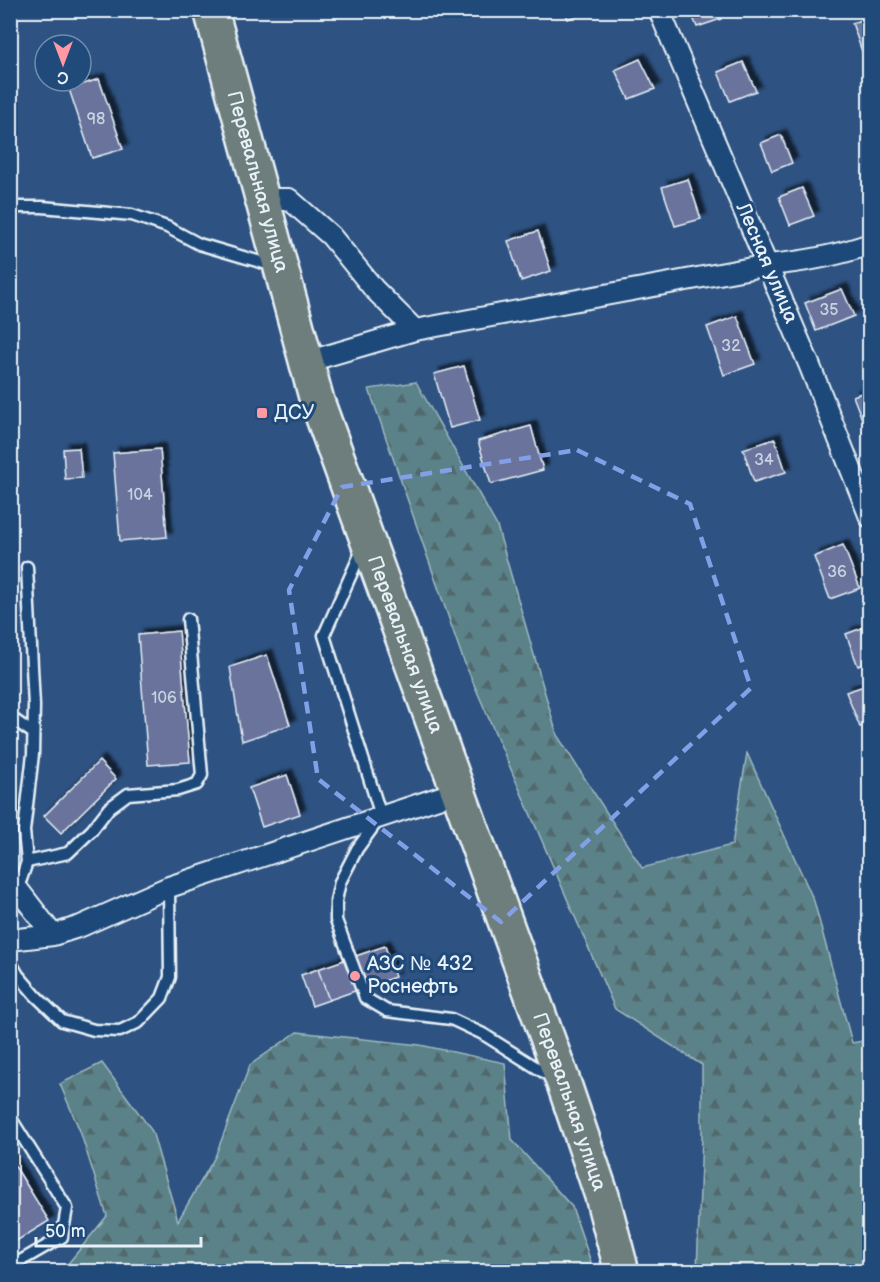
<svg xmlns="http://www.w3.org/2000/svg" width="880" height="1282" font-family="'Balsamiq Sans',sans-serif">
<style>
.forest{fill:url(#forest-firs);stroke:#a1bac0;stroke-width:1.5}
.building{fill:#69739c;stroke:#e8f1f8;stroke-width:1.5;filter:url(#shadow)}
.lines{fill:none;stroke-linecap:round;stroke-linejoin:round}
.lane-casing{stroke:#e8f1f8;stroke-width:15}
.street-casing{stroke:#e8f1f8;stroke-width:24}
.highway-casing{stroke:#e8f1f8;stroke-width:38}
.lane{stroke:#1f4a7a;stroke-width:10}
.street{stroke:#1f4a7a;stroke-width:20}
.highway{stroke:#6d7e7c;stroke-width:33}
.marked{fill:none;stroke:#82a0e8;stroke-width:4.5;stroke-dasharray:12 8;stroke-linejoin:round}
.poi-dot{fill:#ff9aa2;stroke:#1f4a7a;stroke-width:2}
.labels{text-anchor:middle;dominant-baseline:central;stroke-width:6;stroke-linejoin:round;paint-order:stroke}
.number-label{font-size:16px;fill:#c8d2e1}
.street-label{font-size:20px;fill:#e8f1f8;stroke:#1f4a7a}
.poi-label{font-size:20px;fill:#e8f1f8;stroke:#1f4a7a;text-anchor:start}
</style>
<defs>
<pattern id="forest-firs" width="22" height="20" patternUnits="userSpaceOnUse" patternTransform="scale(1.5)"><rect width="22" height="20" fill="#5a8288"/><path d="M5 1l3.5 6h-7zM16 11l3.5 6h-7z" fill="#51686c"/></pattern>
<filter id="shadow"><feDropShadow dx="5.5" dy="-5.5" stdDeviation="1.5" flood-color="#0009"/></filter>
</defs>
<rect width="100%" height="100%" fill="#2e5281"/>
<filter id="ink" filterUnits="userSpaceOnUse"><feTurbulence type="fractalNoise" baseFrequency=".0167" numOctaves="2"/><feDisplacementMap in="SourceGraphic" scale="12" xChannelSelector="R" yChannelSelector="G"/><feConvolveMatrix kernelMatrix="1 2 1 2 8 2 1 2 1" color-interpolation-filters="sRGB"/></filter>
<g filter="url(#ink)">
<!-- forest -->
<path class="forest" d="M416 382 497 526 557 735 642 868 732 845 747 753 814 901 852 1043 869 1040V1271H697L702 1135V1065L615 1009 463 659 369 389Z
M297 1032 420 1045 505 1063 512 1140 572 1207 594 1271H62L107 1216 80 1131 60 1084 102 1063 152 1131 178 1221 215 1157 250 1065Z"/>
<!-- building -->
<path class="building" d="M564 10H590L568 19Z
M690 10H718L721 19 697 27Z
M870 17V55L864 57 852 23Z
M640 59 655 89 629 99 615 70Z
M743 62 756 91 730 101 718 72Z
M99 79 123 149 92 158 69 89Z
M781 135 792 163 772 171 761 143Z
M688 179 701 219 675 226 662 187Z
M802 188 814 216 790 225 779 197Z
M538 231 551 271 521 281 508 241Z
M842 289 854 316 816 331 805 303Z
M737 316 755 364 724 375 707 327Z
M464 366 480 420 450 428 434 374Z
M870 390V431L867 432 853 396Z
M531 426 543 470 491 484 478 441Z
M775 439 786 472 754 482 743 449Z
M79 448 82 478 65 479 63 449Z
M160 449 167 537 120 541 113 453Z
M843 545 860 588 830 599 814 557Z
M870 625V662L858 666 846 634Z
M179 631 190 762 148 765 138 635Z
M267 655 290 725 242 741 230 667Z
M870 684V724L860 727 846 692Z
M99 761 116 779 61 833 44 816Z
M287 775 300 814 262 827 249 788Z
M385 946 395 977 329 1000 318 969Z
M318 969 329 1000 312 1006 301 975Z
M10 1158 49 1221 10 1245Z"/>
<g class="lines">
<defs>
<path id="lane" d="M10 207H42L132 215 167 227 199 244 274 266
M363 548 324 635 381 816 357 849 340 882 336 901V920L365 998 387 1011 451 1019 483 1034 553 1078
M10 717 33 733
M27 862 68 853 92 830 109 808 128 794 178 790 197 784 202 775 188 619
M18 888 27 862 24 831 33 754 34 706 27 567
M10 961 18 975 36 996 62 1021 94 1030 120 1031 139 1022 162 998 170 977 169 887
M10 1117 67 1208 62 1237 10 1267"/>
<path id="street" d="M659 10 809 364 870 517
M262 199H289L331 236 374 289 415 330
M306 362 415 330 768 265C803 262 836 256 870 244
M10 879 53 935
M10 940 53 935 81 926 169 887 459 791"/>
<g id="highway">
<path id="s1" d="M211 10 317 401 564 1084 602 1196 622 1272"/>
</g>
</defs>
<!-- lane casing -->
<use href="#lane" class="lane-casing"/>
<!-- street casing -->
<use href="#street" class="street-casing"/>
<!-- highway casing -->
<use href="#highway" class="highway-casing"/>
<!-- lane -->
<use href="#lane" class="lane"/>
<!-- street -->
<use href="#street" class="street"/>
<!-- highway -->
<use href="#highway" class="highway"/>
</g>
</g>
<!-- marked area -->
<path class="marked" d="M577 450 690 504 751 688 501 922 318 779 289 590 342 487Z"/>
<!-- markers -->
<g class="poi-dot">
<rect x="256" y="407" width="12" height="12" rx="3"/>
<circle cx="355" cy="976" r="6"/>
</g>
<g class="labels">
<!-- number labels -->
<g class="number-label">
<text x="96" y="119">98</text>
<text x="829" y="310">35</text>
<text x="731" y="346">32</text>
<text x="764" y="460">34</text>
<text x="140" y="495">104</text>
<text x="837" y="572">36</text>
<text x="164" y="698">106</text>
</g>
<!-- street labels -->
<g class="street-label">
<text stroke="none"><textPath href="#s1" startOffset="178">Перевальная улица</textPath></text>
<text transform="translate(767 263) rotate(67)">Лесная улица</text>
<text stroke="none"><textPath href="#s1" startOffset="664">Перевальная улица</textPath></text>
<text stroke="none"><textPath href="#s1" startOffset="1150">Перевальная улица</textPath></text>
</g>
<!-- poi labels -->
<g class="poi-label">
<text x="274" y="413">ДСУ</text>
<text x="367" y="964">АЗС № 432<tspan x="367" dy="23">Роснефть</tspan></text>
</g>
</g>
<!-- margin -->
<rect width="880" height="1282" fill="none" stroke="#1f4a7a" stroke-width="36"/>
<rect x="18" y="18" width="844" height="1246" fill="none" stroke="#e8f1f8" stroke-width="2" filter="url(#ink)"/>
<!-- north arrow -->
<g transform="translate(63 63) rotate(180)"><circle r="28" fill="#1f4a7a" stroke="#6f8dac" stroke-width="1.5"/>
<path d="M0-4.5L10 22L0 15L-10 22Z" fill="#ff9aa2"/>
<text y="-9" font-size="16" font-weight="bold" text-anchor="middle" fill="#e8f1f8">С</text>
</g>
<!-- scale -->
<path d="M36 1237v9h165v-9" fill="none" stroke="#e8f1f8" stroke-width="3"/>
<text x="45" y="1237" font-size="18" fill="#e8f1f8" stroke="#1f4a7a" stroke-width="4.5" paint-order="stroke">50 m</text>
</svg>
